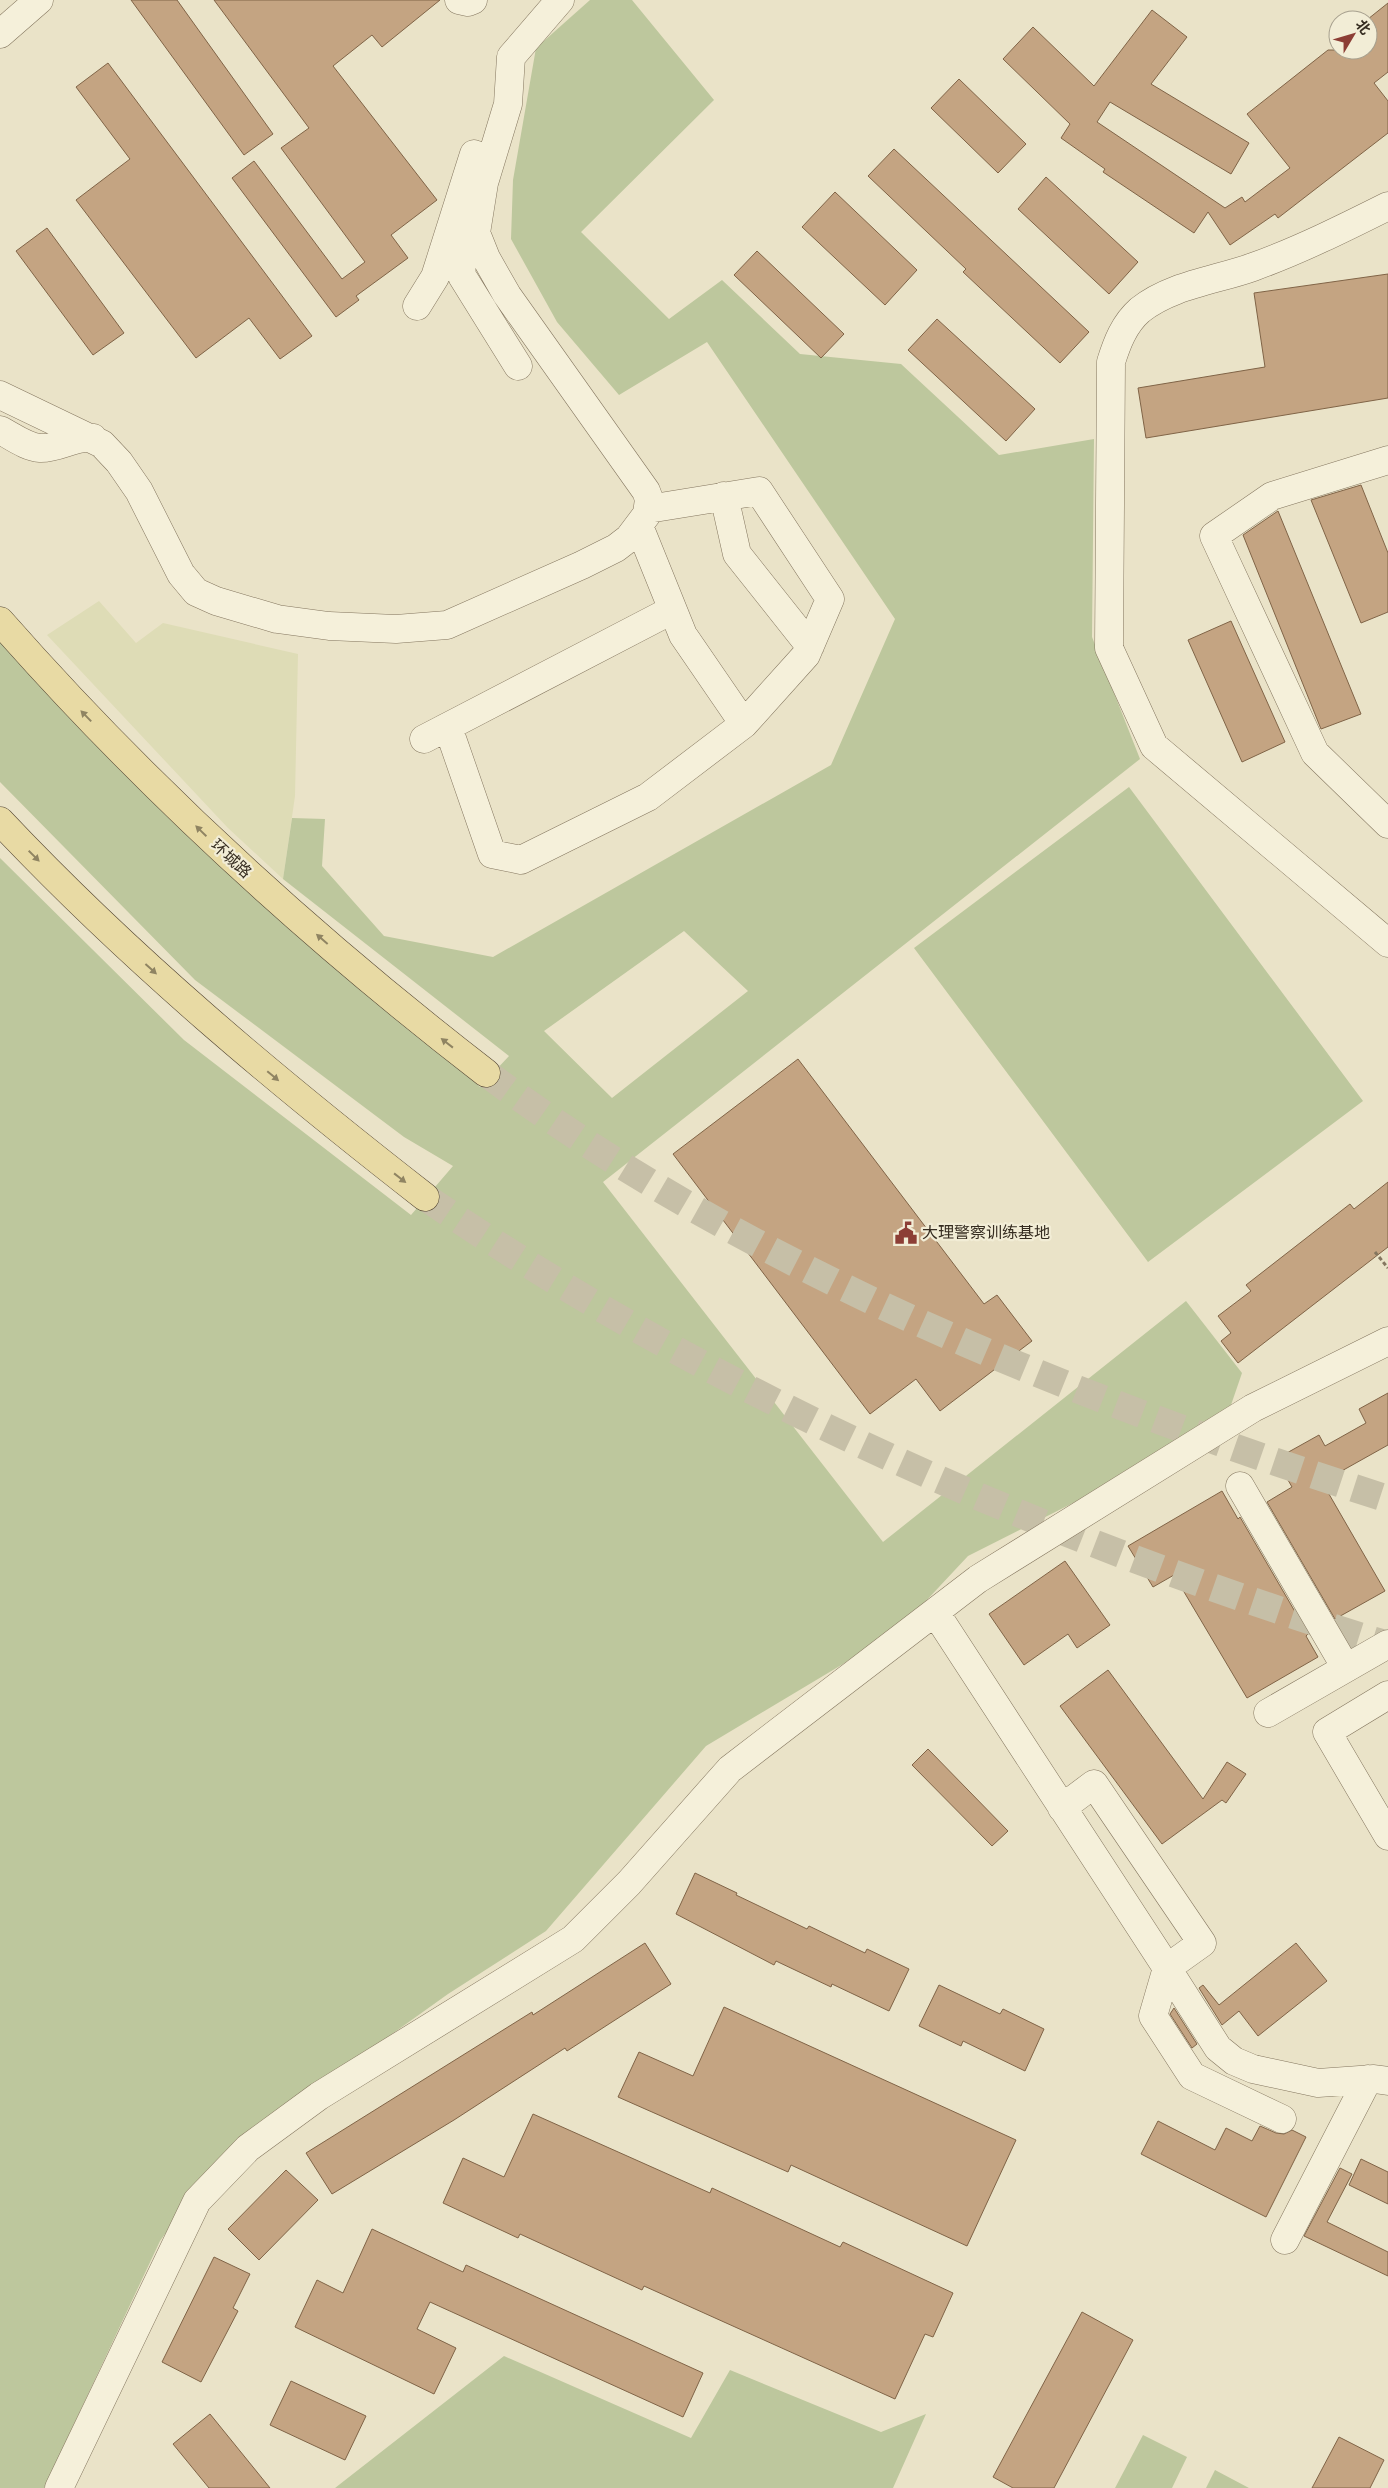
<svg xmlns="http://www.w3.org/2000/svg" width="1388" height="2488" font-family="Spectral,'Noto Sans SC',serif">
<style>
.farmland{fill:#dedcb6}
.green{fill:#bdc79d;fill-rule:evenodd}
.building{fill:#c4a482;stroke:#806447}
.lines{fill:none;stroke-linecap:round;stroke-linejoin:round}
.major-tunnel{stroke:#c6bfa7;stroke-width:28;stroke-dasharray:28 14;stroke-linecap:butt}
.minor-casing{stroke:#84765f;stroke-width:29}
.major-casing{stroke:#524432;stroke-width:29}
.path{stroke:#84765f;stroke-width:3;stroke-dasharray:4 2.5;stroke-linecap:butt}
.minor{stroke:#f5f0da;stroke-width:28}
.major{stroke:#e8daa4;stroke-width:28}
.oneway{fill:#8f8462}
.labels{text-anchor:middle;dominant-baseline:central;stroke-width:4.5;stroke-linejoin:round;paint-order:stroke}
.street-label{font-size:16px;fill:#362d21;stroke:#f2edd6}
.poi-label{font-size:16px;fill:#362d21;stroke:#f2edd6;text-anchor:start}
</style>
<rect width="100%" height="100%" fill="#eae3c8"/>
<!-- farmland -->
<path class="farmland" d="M99 601 136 643 163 623 298 654 295 796 283 879 228 828 47 635Z"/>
<!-- green -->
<path class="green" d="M590 0H632L714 100 581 232 669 319 722 280 800 354 901 364 999 455 1094 439 1092 637 1140 759 603 1182 883 1542 1186 1301 1242 1373 1231 1405 1075 1502 968 1556 910 1618 843 1664 706 1746 546 1931 448 1994 350 2064 208 2174 160 2241 44 2488H0V858L184 1040 411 1215 453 1166 404 1137 195 980 0 782V629L137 780 365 994 457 1064 480 1087 509 1056 283 879 292 818 325 819 322 866 384 936 493 957 831 765 895 619 707 342 619 395 557 322 511 239 513 180 536 48ZM684 931 748 991 612 1098 544 1031Z
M1129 787 1363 1101 1148 1262 914 948Z
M504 2356 691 2438 730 2370 881 2432 926 2414 893 2488H335Z
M1143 2435 1187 2457 1172 2488H1115Z
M1215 2470 1249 2488H1206Z"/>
<!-- building -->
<path class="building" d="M131 0H177L273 134 244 155Z
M214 0H440L382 47 372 35 333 66 437 200 391 235 408 258 356 296 359 300 336 317 232 178 254 161 342 279 365 262 281 148 309 128Z
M1388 3V72L1374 83 1388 101V133L1278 218 1275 214 1230 245 1208 212 1194 233 1103 172 1105 169 1061 138 1070 124 1003 59 1033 27 1094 86 1152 10 1187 37 1151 84 1249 143 1231 174 1110 102 1097 122 1225 208 1242 197 1245 202 1290 168 1247 114 1328 50H1368V19Z
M108 63 312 336 280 359 249 318 196 358 76 200 130 159 76 87Z
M959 79 1026 144 998 173 931 108Z
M894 149 1089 332 1060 363 963 272 966 269 868 176Z
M1046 177 1138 262 1109 294 1018 209Z
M835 192 917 270 885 305 802 227Z
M47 228 124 333 93 355 16 251Z
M757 251 844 334 821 358 734 275Z
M1388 274V398L1146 438 1138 388 1265 367 1254 293Z
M937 319 1035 409 1006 441 908 350Z
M1361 485 1388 553V612L1361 623 1311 500Z
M1278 511 1361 714 1321 729 1243 535Z
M1231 621 1285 742 1242 762 1188 640Z
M798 1059 984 1304 997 1295 1032 1341 940 1411 916 1379 870 1414 673 1154Z
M1388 1182V1247L1238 1363 1221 1341 1231 1333 1218 1316 1251 1291 1246 1285 1350 1204 1354 1209Z
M1388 1393V1445L1322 1482 1385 1591 1335 1619 1267 1502 1292 1487 1276 1459 1319 1435 1325 1446 1366 1423 1359 1409Z
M1222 1491 1238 1519 1240 1517 1308 1634 1306 1636 1318 1657 1247 1698 1174 1575 1153 1587 1128 1546Z
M1065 1561 1110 1625 1077 1648 1068 1634 1024 1665 989 1614Z
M1108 1670 1203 1799 1227 1762 1246 1774 1226 1803 1222 1800 1162 1844 1060 1706Z
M928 1749 1008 1831 992 1846 912 1765Z
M695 1873 737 1893 736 1895 807 1929 809 1926 865 1953 867 1949 909 1969 889 2011 832 1984 831 1987 776 1961 774 1965 676 1914Z
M645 1943 671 1984 567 2051 565 2048 454 2120 332 2194 306 2153 532 2012 533 2015Z
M1296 1943 1327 1981 1258 2036 1239 2011 1222 2025 1199 1988 1203 1985 1219 2005Z
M939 1985 1000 2014 1003 2009 1044 2029 1025 2071 963 2041 961 2046 919 2026Z
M724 2007 1016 2140 967 2246 791 2165 788 2172 618 2097 639 2052 693 2076Z
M1174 2008 1197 2044 1192 2048 1170 2014Z
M533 2114 710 2193 712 2188 840 2247 843 2242 953 2293 933 2337 925 2334 895 2399 644 2286 642 2290 520 2234 518 2238 443 2203 463 2158 504 2177Z
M1158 2121 1215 2150 1226 2128 1252 2141 1260 2126 1276 2133 1284 2134 1292 2130 1306 2137 1266 2217 1141 2154Z
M1361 2159 1388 2172V2204L1349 2185Z
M1340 2168 1352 2174 1327 2222 1388 2252V2276L1304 2236Z
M286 2170 318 2200 259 2260 228 2229Z
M372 2229 463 2272 466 2265 703 2373 683 2417 430 2302 417 2329 456 2348 434 2394 295 2327 317 2280 343 2293Z
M214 2257 250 2274 233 2308 238 2311 201 2382 162 2362Z
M1082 2312 1133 2340 1054 2488H1013L993 2477Z
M291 2381 366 2416 345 2460 270 2425Z
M210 2414 270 2488H209L173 2444Z
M1339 2437 1384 2460 1370 2488H1312Z"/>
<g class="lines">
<!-- major-tunnel -->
<path class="major-tunnel" d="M486 1073C750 1270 1076 1399 1388 1499
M425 1197C719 1397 1048 1541 1388 1645"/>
<defs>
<path id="minor" d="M459 0 468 2 473 0
M0 34 39 0
M1388 206C1344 228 1300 250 1253 267 1217 280 1171 285 1140 310 1124 324 1117 343 1111 362L1109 648 1154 746 1388 943
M458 224 462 276 518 366
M417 306 435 277 474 154
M0 395 102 444 119 462 139 491 181 574 196 592 216 601 277 619 329 626 396 629 447 625 582 565 616 548 629 538 647 514 649 499 646 491 507 295 486 258 476 233 484 183 508 104 511 57 560 0
M0 430C12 436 26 447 40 448 58 449 74 436 93 438
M1388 460 1272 496 1214 536 1315 753 1388 824
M724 496 737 554 810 646
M639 526 683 635 744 724
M448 727 492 854 521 860 648 797 744 724 806 655 830 599 759 491 648 509
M424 739 672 610
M1240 1486 1346 1668
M935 1612 1167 1968 1153 2016 1192 2076 1282 2119
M1388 1695 1327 1732 1388 1836
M1268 1713 1388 1644
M1062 1808 1094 1784 1202 1943 1167 1968 1218 2048 1234 2061 1253 2069 1318 2083 1374 2079 1388 2081
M1285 2240 1368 2079
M59 2488 197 2201 248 2148 319 2096 573 1939 629 1883 730 1769 978 1579 1253 1408 1388 1341"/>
<path id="major" d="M0 621C147 788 310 937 486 1073
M0 821C130 959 276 1081 425 1197"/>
</defs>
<!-- minor casing -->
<use href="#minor" class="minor-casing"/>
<!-- major casing -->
<use href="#major" class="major-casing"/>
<!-- path -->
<path class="path" d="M1375 1252 1388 1268"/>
<!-- minor -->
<use href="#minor" class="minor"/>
<!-- major -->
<use href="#major" class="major"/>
</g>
<!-- one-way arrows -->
<defs><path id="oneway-solid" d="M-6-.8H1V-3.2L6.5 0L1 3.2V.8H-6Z" transform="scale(1.25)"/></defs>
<g class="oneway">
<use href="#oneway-solid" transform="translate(86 716) rotate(-134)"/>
<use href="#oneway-solid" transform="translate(201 831) rotate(-136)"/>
<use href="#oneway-solid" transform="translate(34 856) rotate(45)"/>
<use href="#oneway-solid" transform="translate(322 939) rotate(-139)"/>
<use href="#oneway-solid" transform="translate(151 969) rotate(42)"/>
<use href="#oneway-solid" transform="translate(447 1043) rotate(-142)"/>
<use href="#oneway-solid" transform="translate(273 1076) rotate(40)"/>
<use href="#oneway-solid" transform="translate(400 1178) rotate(38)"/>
</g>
<!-- icons -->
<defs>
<symbol id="civic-bare" viewBox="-9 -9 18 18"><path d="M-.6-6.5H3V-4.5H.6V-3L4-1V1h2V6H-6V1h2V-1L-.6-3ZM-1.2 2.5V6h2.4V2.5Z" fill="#8c3e35" stroke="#f2edd6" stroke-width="2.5" paint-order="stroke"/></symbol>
</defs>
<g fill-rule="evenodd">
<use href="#civic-bare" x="890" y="1217" width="32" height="32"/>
</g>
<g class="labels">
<!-- street labels -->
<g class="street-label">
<text transform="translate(231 859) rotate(43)">环城路</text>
</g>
<!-- poi labels -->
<g class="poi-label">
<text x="922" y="1233">大理警察训练基地</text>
</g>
</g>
<!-- north arrow -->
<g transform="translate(1353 35) rotate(52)"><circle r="24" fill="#f2edd6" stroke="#a7a08e"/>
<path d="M0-4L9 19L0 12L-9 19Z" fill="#8c3e35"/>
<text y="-8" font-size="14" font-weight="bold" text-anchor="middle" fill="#362d21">北</text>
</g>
</svg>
